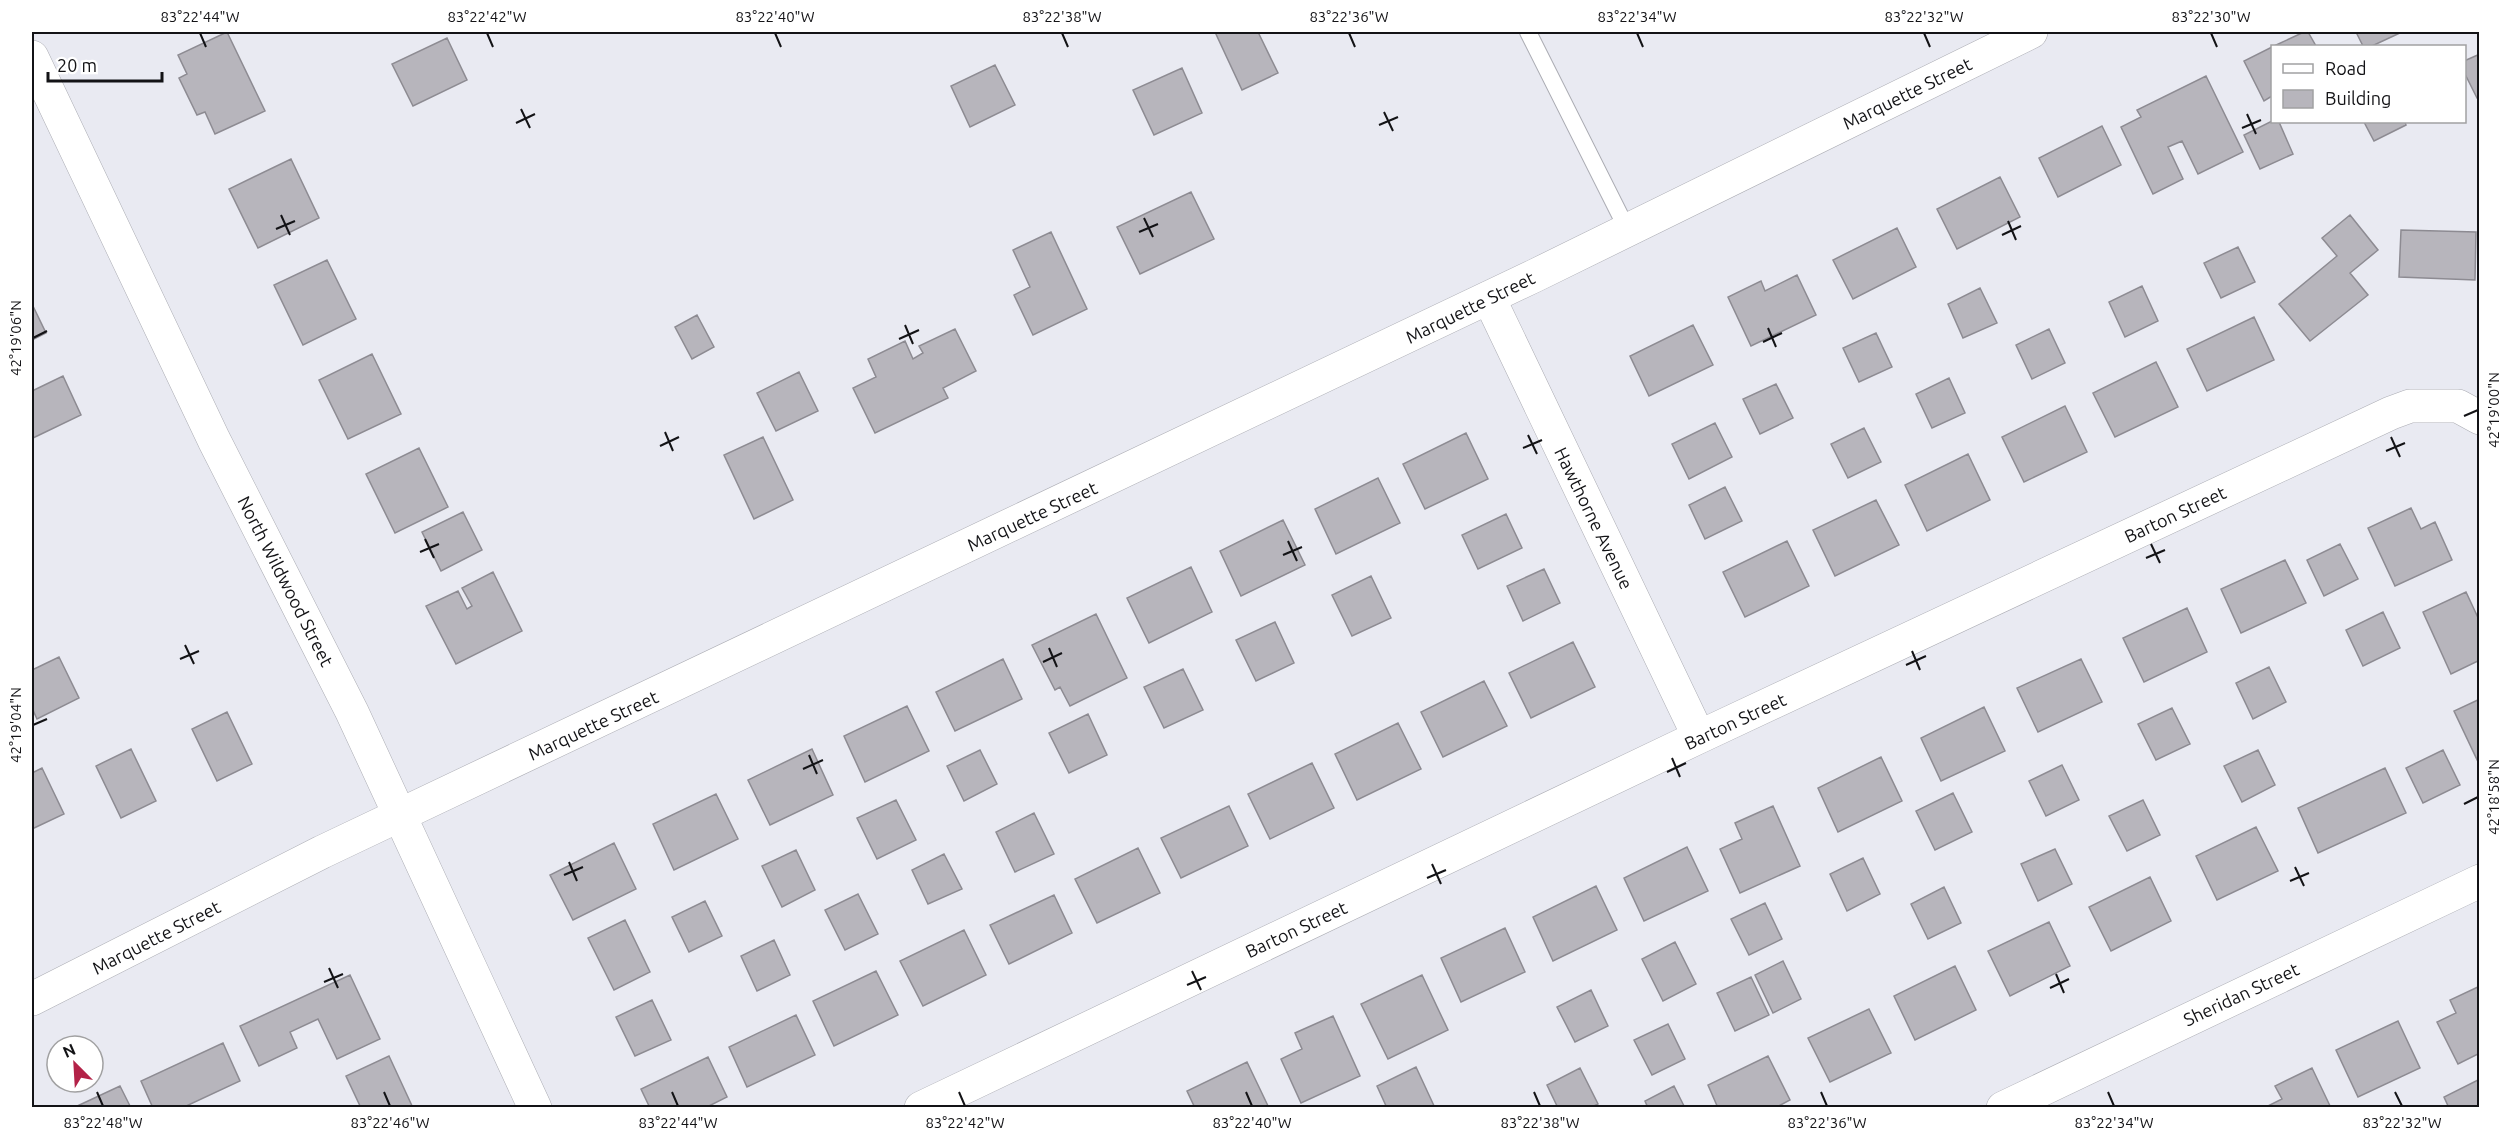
<svg xmlns="http://www.w3.org/2000/svg" width="2511" height="1139" font-family="Ubuntu,sans-serif">
<style>
.building{fill:#b7b5bc;stroke:#8d8b92;stroke-width:1.5}
.lines{fill:none;stroke-linecap:round;stroke-linejoin:round}
.service-casing{stroke:#acadb4;stroke-width:18}
.minor-casing{stroke:#acadb4;stroke-width:34}
.tertiary-casing{stroke:#acadb4;stroke-width:34}
.service{stroke:#fff;stroke-width:16}
.minor{stroke:#fff;stroke-width:33}
.tertiary{stroke:#fff;stroke-width:33}
.ticks{fill:none;stroke:#131316;stroke-width:2}
.labels{text-anchor:middle;dominant-baseline:central;stroke-width:5;stroke-linejoin:round;paint-order:stroke}
.street-label{font-size:18px;fill:#131316;stroke:#fff}
.neatline{fill:none;stroke:#131316;stroke-width:2}
.ticks-label{font-size:15px;text-anchor:middle;fill:#131316}
</style>
<rect width="100%" height="100%" fill="#e9eaf2"/>
<!-- building -->
<path class="building" d="M227 32 265 111 215 134 205 112 197 115 179 78 187 74 178 55Z
M1215 32H1258L1278 73 1242 90Z
M2304 32H2308L2316 46H2274Z
M2356 32H2402L2372 46H2363Z
M447 38 467 80 413 106 392 64Z
M2272 47V96L2264 101 2244 61Z
M2480 54V96L2477 98 2464 72V61Z
M995 65 1015 105 970 127 951 86Z
M1182 68 1202 113 1154 135 1133 90Z
M2206 76 2243 152 2198 174 2182 141 2168 147 2183 179 2153 194 2121 127 2141 117 2137 110Z
M2272 121 2279 122 2293 154 2260 169 2244 135Z
M2364 122H2405L2406 125 2374 141Z
M2102 126 2121 165 2058 197 2039 158Z
M291 159 319 218 258 248 229 189Z
M2000 177 2020 217 1957 249 1937 209Z
M1191 192 1214 239 1140 274 1117 227Z
M2350 215 2378 250 2350 273 2368 295 2310 341 2279 304 2337 256 2322 238Z
M1897 228 1916 267 1853 299 1833 260Z
M2401 230 2476 232 2475 280 2399 277Z
M1051 232 1087 309 1033 335 1014 295 1030 287 1013 250Z
M2238 247 2255 282 2221 298 2204 263Z
M327 260 356 319 303 345 274 285Z
M1797 275 1816 315 1751 346 1728 297 1761 281 1765 291Z
M2142 286 2158 321 2125 337 2109 302Z
M1980 288 1997 323 1963 338 1948 304Z
M32 304 46 333 32 340Z
M697 315 714 347 692 359 675 327Z
M2254 317 2274 360 2207 391 2187 349Z
M1693 325 1713 365 1649 396 1630 356Z
M955 329 976 371 943 388 948 398 875 433 853 388 876 377 868 359 905 341 913 359 923 353 919 346Z
M2049 329 2065 363 2032 379 2016 345Z
M1876 333 1892 367 1859 382 1843 348Z
M372 354 401 414 348 439 319 380Z
M2156 362 2178 407 2115 437 2093 393Z
M799 372 818 411 776 431 757 393Z
M63 376 81 415 33 438 32 391Z
M1949 378 1965 413 1932 428 1916 394Z
M1776 384 1793 418 1760 434 1743 399Z
M2065 406 2087 452 2024 482 2002 437Z
M1715 423 1732 457 1689 479 1672 444Z
M1864 428 1881 462 1848 478 1831 444Z
M1466 433 1488 479 1425 509 1403 464Z
M763 437 793 500 754 519 724 455Z
M419 448 448 507 395 533 366 474Z
M1968 454 1990 500 1927 531 1905 485Z
M1378 478 1400 523 1336 554 1315 509Z
M1725 487 1742 521 1705 539 1689 505Z
M1876 500 1899 545 1835 576 1813 530Z
M2411 508 2421 529 2435 522 2452 560 2395 586 2368 528Z
M463 512 482 550 441 571 422 532Z
M1506 514 1522 548 1478 569 1462 535Z
M1283 520 1305 565 1241 596 1220 551Z
M1787 541 1809 586 1745 617 1723 572Z
M2340 544 2358 579 2324 596 2307 560Z
M2285 560 2306 603 2241 633 2221 589Z
M1191 567 1212 612 1149 643 1127 598Z
M1544 569 1560 603 1523 621 1507 586Z
M493 572 522 631 456 664 426 606 458 591 467 609 472 606 462 588Z
M1371 576 1391 618 1352 636 1332 595Z
M2466 592 2480 622V660L2451 674 2423 612Z
M2187 608 2207 652 2144 682 2123 638Z
M2383 612 2400 648 2363 666 2346 630Z
M1096 614 1127 678 1070 706 1060 687 1055 690 1032 645Z
M1275 622 1294 663 1256 681 1236 640Z
M1573 642 1595 687 1531 718 1509 673Z
M59 657 79 698 37 719 32 708V670Z
M1003 659 1022 699 955 731 936 692Z
M2081 659 2102 702 2038 732 2017 688Z
M2269 667 2286 702 2253 719 2236 683Z
M1183 669 1203 710 1164 728 1144 687Z
M1484 681 1507 726 1443 757 1421 712Z
M2480 699V766L2454 711Z
M907 706 929 751 865 782 844 736Z
M1984 707 2005 751 1941 781 1921 738Z
M2172 708 2190 744 2156 760 2138 724Z
M227 712 252 764 217 781 192 729Z
M1088 714 1107 755 1069 773 1049 733Z
M1398 723 1421 769 1357 800 1335 754Z
M131 749 156 801 121 818 96 766Z
M812 749 833 795 770 825 748 780Z
M980 750 997 784 964 801 947 766Z
M2258 750 2275 785 2242 802 2224 766Z
M2443 750 2460 785 2423 803 2406 768Z
M1881 757 1902 801 1838 832 1818 788Z
M1312 763 1334 808 1270 839 1248 794Z
M2062 765 2079 800 2046 816 2029 781Z
M42 768 64 814 32 829V773Z
M2385 768 2406 813 2318 853 2298 808Z
M1953 793 1972 832 1935 850 1916 811Z
M716 794 738 839 674 870 653 824Z
M896 800 916 840 877 859 857 818Z
M2143 800 2160 835 2127 851 2109 816Z
M1229 806 1248 846 1181 878 1161 838Z
M1773 806 1800 866 1740 893 1720 849 1742 839 1735 823Z
M1034 813 1054 854 1015 872 996 832Z
M2256 827 2278 871 2217 900 2196 856Z
M614 843 636 889 573 920 550 875Z
M1687 847 1708 891 1644 921 1624 878Z
M1138 848 1160 893 1097 923 1075 879Z
M2055 849 2072 884 2038 901 2021 864Z
M796 850 815 890 782 907 762 866Z
M944 854 962 889 928 904 912 870Z
M1863 858 1880 894 1847 911 1830 874Z
M2150 877 2171 921 2111 951 2089 907Z
M1596 886 1617 930 1553 961 1533 917Z
M1944 887 1961 923 1928 939 1911 904Z
M858 894 878 934 845 950 825 910Z
M1054 895 1072 933 1009 964 990 925Z
M705 901 722 936 689 952 672 917Z
M1765 903 1782 939 1749 955 1731 919Z
M625 920 650 972 614 990 588 938Z
M2049 922 2070 966 2010 996 1988 951Z
M1505 928 1525 972 1461 1002 1441 958Z
M964 930 986 975 923 1006 900 961Z
M774 940 790 975 757 991 741 956Z
M1675 942 1696 984 1663 1001 1642 959Z
M1783 961 1801 999 1773 1013 1755 975Z
M1955 966 1976 1010 1915 1040 1894 996Z
M876 971 898 1015 834 1046 813 1001Z
M350 975 380 1039 337 1059 318 1019 290 1032 297 1048 259 1066 240 1026Z
M1422 975 1448 1030 1388 1059 1361 1004Z
M1751 977 1769 1015 1735 1031 1717 993Z
M2480 986V1053L2458 1064 2437 1022 2456 1013 2450 1000Z
M1591 990 1608 1026 1575 1042 1557 1007Z
M652 1000 671 1040 635 1056 616 1017Z
M1869 1009 1891 1053 1830 1082 1808 1038Z
M796 1015 815 1055 747 1087 729 1047Z
M1333 1016 1360 1076 1301 1103 1281 1059 1302 1049 1295 1033Z
M2398 1021 2420 1068 2358 1097 2336 1050Z
M1668 1024 1685 1059 1652 1075 1634 1040Z
M223 1043 240 1081 182 1108H153L141 1081Z
M389 1056 413 1108H361L346 1076Z
M1768 1056 1790 1100 1775 1108H1718L1708 1085Z
M708 1057 727 1097 705 1108H650L641 1089Z
M1247 1062 1269 1108H1195L1187 1091Z
M1416 1067 1435 1108H1387L1377 1086Z
M1580 1068 1598 1104 1590 1108H1558L1547 1085Z
M2312 1068 2331 1108H2264L2282 1099 2275 1086Z
M2480 1079V1108H2449L2444 1097Z
M120 1086 131 1108H73Z
M1674 1086 1685 1108H1648L1645 1101Z"/>
<g class="lines">
<defs>
<path id="service" d="M1528 32 1628 231"/>
<path id="minor" d="M1489 298 1699 737
M921 1108 1699 737 2391 413 2410 406H2458L2480 418
M2003 1108 2480 881"/>
<path id="tertiary" d="M32 57 214 440 352 712 535 1108
M32 999 322 852 1534 276 2031 32"/>
</defs>
<!-- service casing -->
<use href="#service" class="service-casing"/>
<!-- minor casing -->
<use href="#minor" class="minor-casing"/>
<!-- tertiary casing -->
<use href="#tertiary" class="tertiary-casing"/>
<!-- service -->
<use href="#service" class="service"/>
<!-- minor -->
<use href="#minor" class="minor"/>
<!-- tertiary -->
<use href="#tertiary" class="tertiary"/>
</g>
<!-- ticks -->
<path class="ticks" d="M200 33 206 47M487 33 493 47M775 33 781 47M1062 33 1068 47M1349 33 1355 47M1637 33 1643 47M1924 33 1930 47M2211 33 2217 47M521 109 530 128M1384 112 1393 131M2247 114 2256 134M516 123 535 114M1379 125 1398 117M2242 128 2261 120M281 215 290 235M1144 218 1153 237M2008 221 2016 240M276 229 295 221M1139 232 1158 224M2002 235 2021 226M905 325 913 344M1768 328 1776 347M33 338 47 331M899 339 919 330M1763 342 1782 333M2464 416 2478 410M665 432 673 451M1528 435 1537 454M2391 437 2400 457M660 446 679 437M1523 448 1542 440M2386 451 2405 443M425 539 434 558M1288 541 1297 561M2151 544 2160 563M420 552 439 544M1283 555 1302 547M2146 558 2165 550M185 645 194 664M1049 648 1057 667M1912 651 1920 670M180 659 199 651M1043 662 1062 653M1906 665 1926 656M33 725 47 719M809 755 817 774M1672 758 1680 777M803 769 823 760M1667 772 1686 763M2464 804 2478 797M569 862 577 881M1432 864 1441 884M2295 867 2304 886M564 875 583 867M1427 878 1446 870M2290 881 2309 873M329 968 338 988M1192 971 1201 990M2056 974 2064 993M324 982 343 974M1187 985 1206 977M2050 988 2069 979M97 1092 103 1106M384 1092 390 1106M672 1092 678 1106M959 1092 965 1106M1246 1092 1252 1106M1534 1092 1540 1106M1821 1092 1827 1106M2108 1092 2114 1106M2395 1092 2402 1106"/>
<g class="labels">
<!-- street labels -->
<g class="street-label">
<text transform="translate(1907 93) rotate(-26)">Marquette Street</text>
<text transform="translate(1470 307) rotate(-26)">Marquette Street</text>
<text transform="translate(2175 514) rotate(-25)">Barton Street</text>
<text transform="translate(1032 516) rotate(-25)">Marquette Street</text>
<text transform="translate(1594 518) rotate(64)">Hawthorne Avenue</text>
<text transform="translate(286 581) rotate(63)">North Wildwood Street</text>
<text transform="translate(1735 721) rotate(-25)">Barton Street</text>
<text transform="translate(593 725) rotate(-25)">Marquette Street</text>
<text transform="translate(1296 929) rotate(-25)">Barton Street</text>
<text transform="translate(156 937) rotate(-27)">Marquette Street</text>
<text transform="translate(2241 994) rotate(-25)">Sheridan Street</text>
</g>
</g>
<!-- border -->
<rect width="2511" height="1139" fill="none" stroke="#ffffff" stroke-width="66"/>
<!-- legend -->
<rect x="2271" y="45" width="195" height="78" fill="#ffffff" stroke="#a1a1a2" stroke-width="1.5"/>
<rect x="2283" y="64" width="30" height="9" fill="#ffffff" stroke="#a1a1a2" stroke-width="1.5"/>
<text x="2325" y="75" font-size="18" fill="#131316">Road</text>
<rect x="2283" y="90" width="30" height="18" fill="#b7b5bc" stroke="#a1a1a2" stroke-width="1.5"/>
<text x="2325" y="105" font-size="18" fill="#131316">Building</text>
<!-- north arrow -->
<g transform="translate(75 1064) rotate(336)"><circle r="28" fill="#ffffff" stroke="#a1a1a2" stroke-width="1.5"/>
<path d="M0-4.5L10 22L0 15L-10 22Z" fill="#b32248"/>
<text y="-9" font-size="16" font-weight="bold" text-anchor="middle" fill="#131316">N</text>
</g>
<!-- scale -->
<path d="M48 72v9h114v-9" fill="none" stroke="#131316" stroke-width="3"/>
<text x="57" y="72" font-size="18" fill="#131316" stroke="#ffffff" stroke-width="4.5" paint-order="stroke">20 m</text>
<rect x="33" y="33" width="2445" height="1073" class="neatline"/>
<g class="ticks-label">
<text x="200" y="22">83°22'44"W</text>
<text x="487" y="22">83°22'42"W</text>
<text x="775" y="22">83°22'40"W</text>
<text x="1062" y="22">83°22'38"W</text>
<text x="1349" y="22">83°22'36"W</text>
<text x="1637" y="22">83°22'34"W</text>
<text x="1924" y="22">83°22'32"W</text>
<text x="2211" y="22">83°22'30"W</text>
<text transform="translate(16 338) rotate(-90)" y="5">42°19'06"N</text>
<text transform="translate(2494 410) rotate(-90)" y="5">42°19'00"N</text>
<text transform="translate(16 725) rotate(-90)" y="5">42°19'04"N</text>
<text transform="translate(2494 797) rotate(-90)" y="5">42°18'58"N</text>
<text x="103" y="1128">83°22'48"W</text>
<text x="390" y="1128">83°22'46"W</text>
<text x="678" y="1128">83°22'44"W</text>
<text x="965" y="1128">83°22'42"W</text>
<text x="1252" y="1128">83°22'40"W</text>
<text x="1540" y="1128">83°22'38"W</text>
<text x="1827" y="1128">83°22'36"W</text>
<text x="2114" y="1128">83°22'34"W</text>
<text x="2402" y="1128">83°22'32"W</text>
</g>
</svg>
